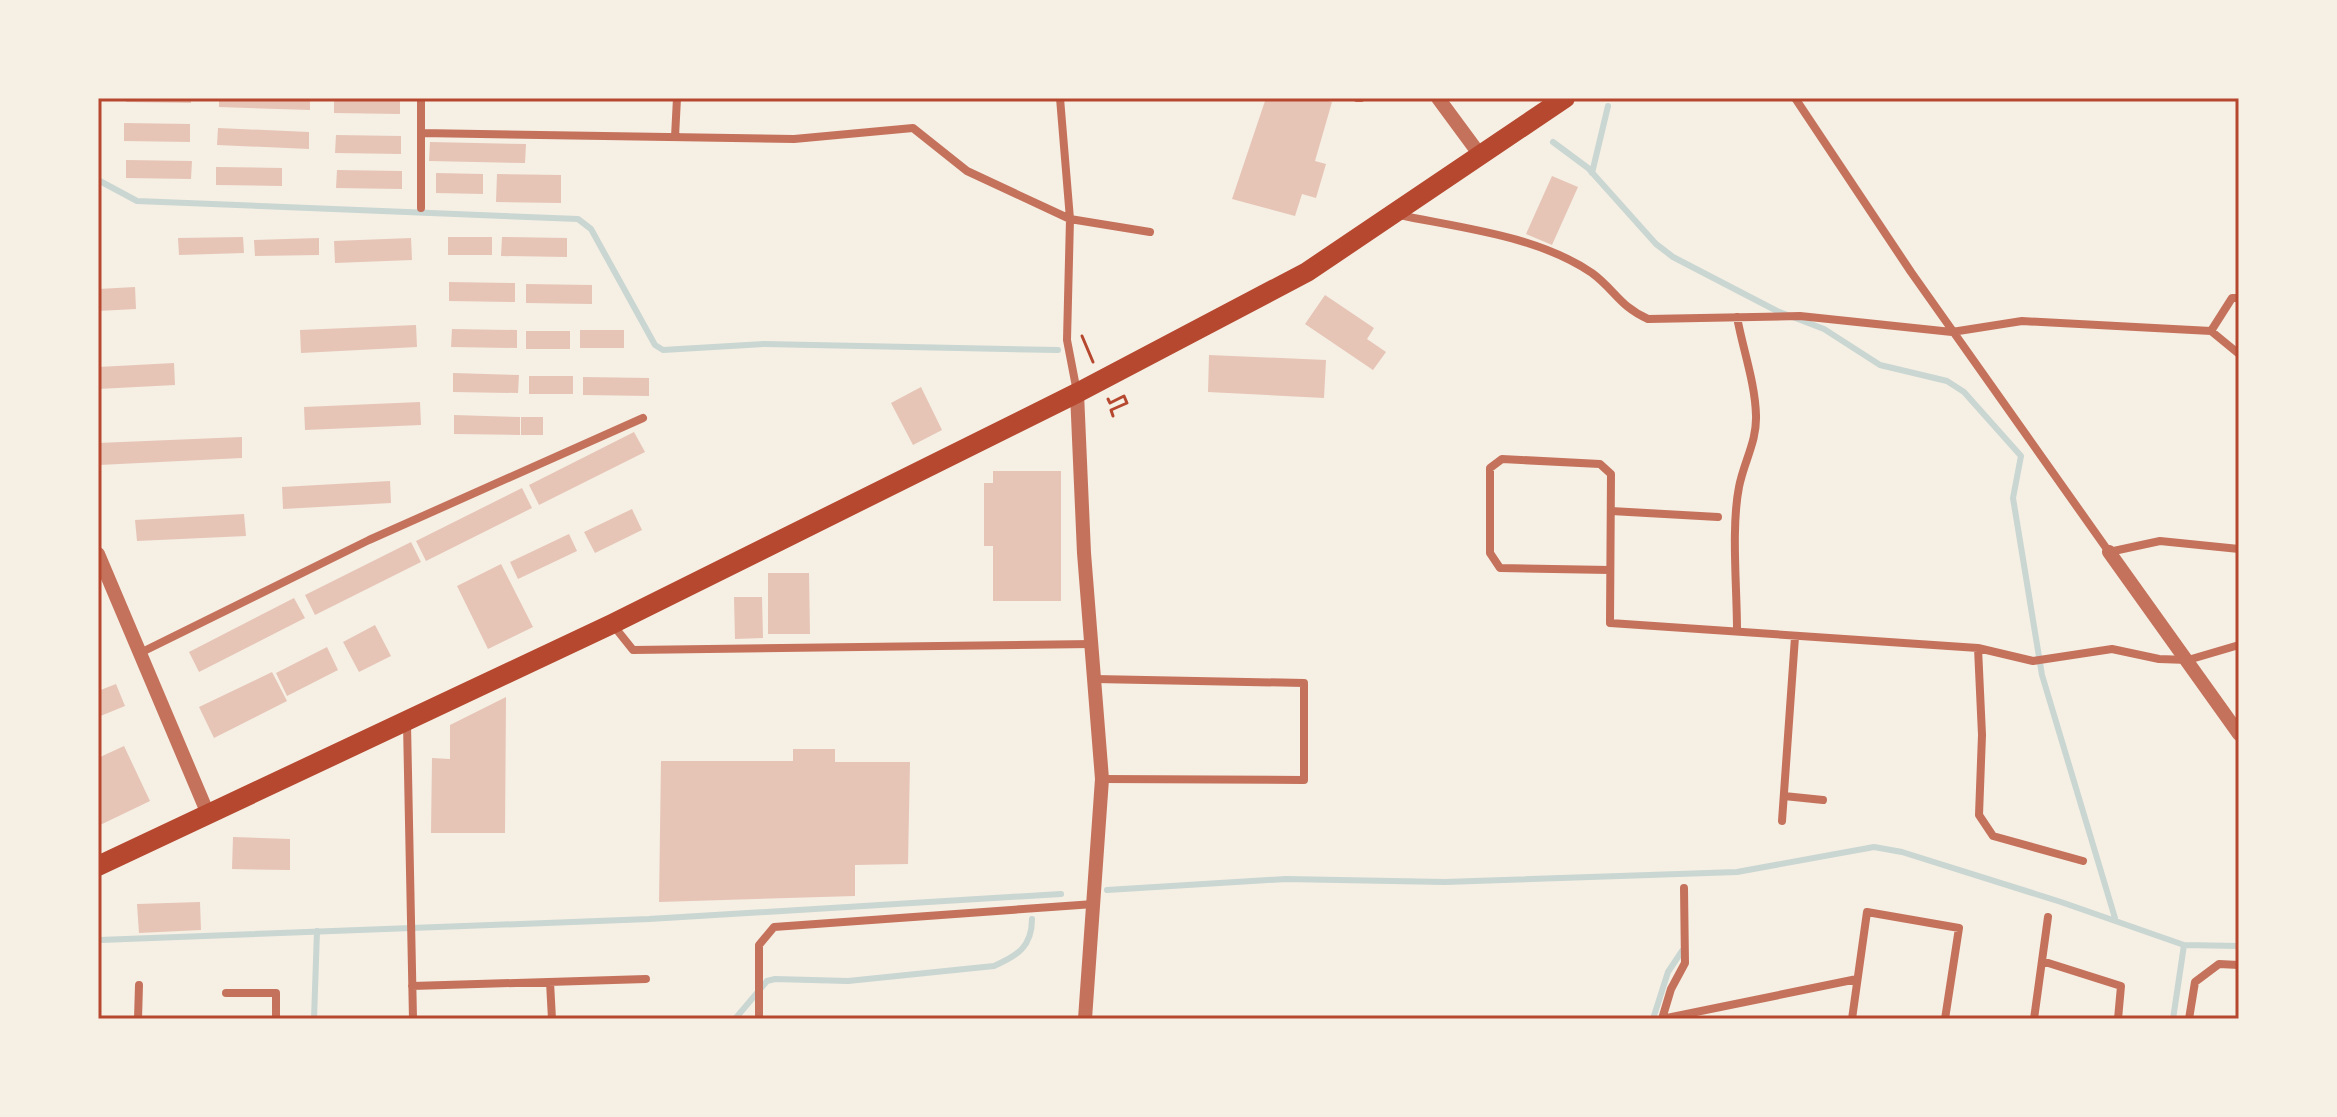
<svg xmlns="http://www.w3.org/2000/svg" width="2337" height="1117" font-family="'Noto Sans',sans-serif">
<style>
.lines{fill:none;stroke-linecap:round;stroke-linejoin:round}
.stream{stroke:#c9d6d2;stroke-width:6}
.building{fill:#e6c5b7}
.path{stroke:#b5482f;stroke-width:3}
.minor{stroke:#c5725c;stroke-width:8}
.tertiary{stroke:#c5725c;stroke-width:14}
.trunk{stroke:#b5482f;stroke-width:20}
.neatline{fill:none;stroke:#b5482f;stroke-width:3}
</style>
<rect width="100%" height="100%" fill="#f6efe4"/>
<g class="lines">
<!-- stream -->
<path class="stream" d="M1553 142 1588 168 1656 244 1673 257 1777 311 1824 329 1880 365 1947 381 1964 392 2021 456 2013 498 2042 675 2115 918
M1592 173 1608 106
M98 180 137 201 578 219 591 229 655 345 663 350 764 344 1058 350
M1107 890 1286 879 1445 882 1737 872 1874 847 1902 852 2061 902 2184 945 2239 946
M100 940 649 919 1061 894
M314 1019 317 931
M735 1019 767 981 775 979 848 981 994 966C1017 956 1032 947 1032 919
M1653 1019 1668 972 1682 951
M2173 1019 2184 945"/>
</g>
<!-- building -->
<path class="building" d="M126 98H191V103L126 102Z
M219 98H310V110L219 107Z
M334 98H400V114L334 113Z
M1266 98H1319L1332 102 1315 161 1326 164 1316 198 1302 194 1295 216 1232 199Z
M124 123 190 124V142L124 141Z
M218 128 309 132V149L217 145Z
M336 135 401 136V154L335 153Z
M430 142 526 144 525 163 429 161Z
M126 160 192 161 191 179 126 178Z
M216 167 282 168V186L216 185Z
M337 170 402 171V189L336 188Z
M436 173 483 174V194L436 193Z
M497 174 561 175V203L496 202Z
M1552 176 1578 187 1552 245 1526 234Z
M243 237 244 253 179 255 178 238Z
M448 237H492V255H448Z
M502 237 567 238V257L501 256Z
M319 238V255L255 256 254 240Z
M411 238 412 260 335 263 334 241Z
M449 282 515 283V302L449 301Z
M526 284 592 285V304L526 303Z
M135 287 136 309 98 311V289Z
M1325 295 1374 328 1367 339 1386 352 1373 370 1305 324Z
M416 325 417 347 301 353 300 330Z
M452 329 517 330V348L451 347Z
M580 330H624V348H580Z
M526 331H570V349H526Z
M1209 355 1326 360 1324 398 1208 392Z
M174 363 175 385 98 389V367Z
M453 373 519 375 518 393 453 392Z
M529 376H573V394H529Z
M583 377 649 378V396L583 395Z
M921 387 942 430 913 445 891 403Z
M420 402 421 425 305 430 304 407Z
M454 415 520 417V435L454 434Z
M521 417H543V435H521Z
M634 432 645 452 539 505 529 485Z
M242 437V458L99 465 98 443Z
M993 471H1061V601H993V546H984V483H993Z
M390 481 391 503 283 509 282 487Z
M522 488 532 508 426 561 416 541Z
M632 509 642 530 595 553 584 532Z
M244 514 246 536 137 541 135 520Z
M569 534 577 551 518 579 510 562Z
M411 542 421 562 315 615 305 595Z
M501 564 533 627 488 649 457 586Z
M768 573H809L810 634H768Z
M734 597H762L763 638 735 639Z
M294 598 305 618 199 672 189 652Z
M375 625 391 656 359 672 343 642Z
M327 647 338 670 287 696 276 673Z
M272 672 287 701 214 738 199 707Z
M116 684 125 706 98 717V691Z
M506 697 505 833H431L432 758 450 759V725Z
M124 746 150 801 98 826V758Z
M793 749H835V762H910L908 864 855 865V896L659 902 661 761H793Z
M233 837 290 839V870L232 869Z
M200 902 201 930 139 933 137 904Z"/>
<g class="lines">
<!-- path -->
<path class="path" d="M1082 336 1093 362
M1108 399 1110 403 1124 396 1127 403 1111 410 1113 416"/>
<!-- minor -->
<path class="minor" d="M421 98V208
M1060 98 1070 219 1067 340 1077 392
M1357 98H1361
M1795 98 1911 272 2109 552 2160 541 2239 549
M421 133 794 139 913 128 967 171 1070 219 1150 232
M675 137 677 98
M1399 215C1462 228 1538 236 1592 273 1615 290 1619 306 1648 319L1800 316 1952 332 2022 321 2211 331 2232 298H2239
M1737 317C1743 350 1755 382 1756 415 1757 442 1744 461 1739 487 1731 527 1737 588 1737 630
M2211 331 2239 354
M1611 511 1718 517
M1610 570 1500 568 1490 553V468L1502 459 1600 464 1611 474 1610 623 1978 648 2033 661 2112 649 2159 659 2188 660 2239 645
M613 625 633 650 1092 644
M1978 648 1982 735 1979 815 1993 836 2083 861
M140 653 369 540 643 418
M1095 679 1304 683V780L1102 779
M407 724 413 1019
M1784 796 1823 800
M1782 821 1795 637
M2042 961 2121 986 2118 1019
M550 982 552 1019
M412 986 646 979
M226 993H276V1019
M138 1019 139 985
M759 1019V945L774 927 1094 904
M1662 1019 1857 979
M1662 1019 1671 989 1685 963 1684 888
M1852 1019 1867 912 1959 928 1945 1019
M2034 1019 2048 917
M2189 1019 2195 982 2219 964 2239 965"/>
<!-- tertiary -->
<path class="tertiary" d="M1438 98 1480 155
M1077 393 1084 553 1102 779 1085 1019
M2109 552 2239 734
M98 554 208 814"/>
<!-- trunk -->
<path class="trunk" d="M98 866 612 624 1077 393 1307 272 1565 98"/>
</g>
<!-- border -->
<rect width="2337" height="1117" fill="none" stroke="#f6efe4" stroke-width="200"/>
<rect x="100" y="100" width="2137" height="917" class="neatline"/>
</svg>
